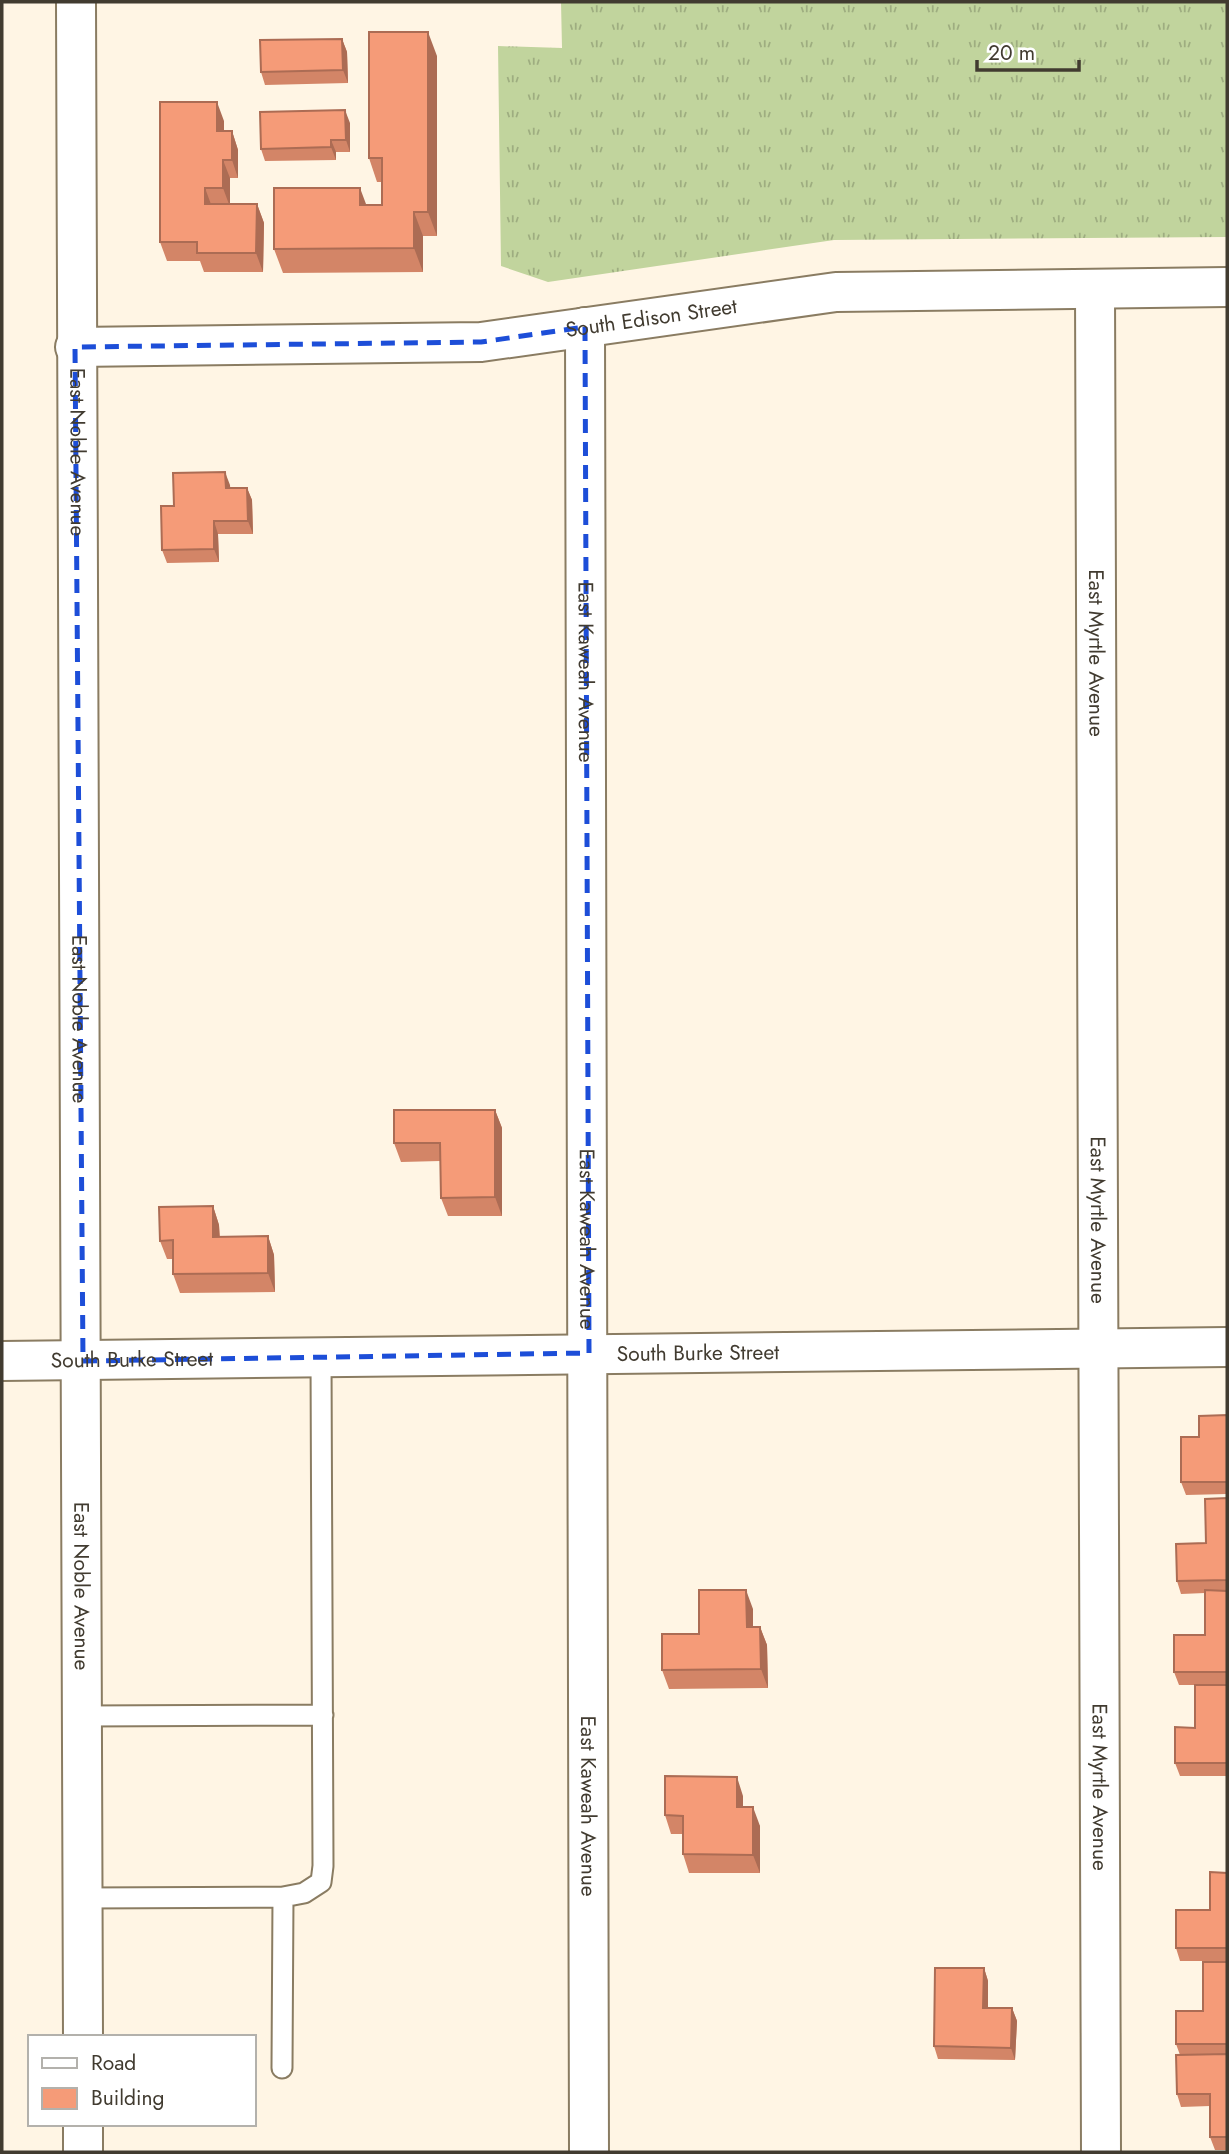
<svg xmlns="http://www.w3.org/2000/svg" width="1229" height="2154" font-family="Jost,sans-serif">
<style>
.grass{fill:url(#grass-tufts)}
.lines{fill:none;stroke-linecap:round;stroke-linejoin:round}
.service-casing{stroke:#8a7c62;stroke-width:23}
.minor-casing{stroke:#8a7c62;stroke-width:42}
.secondary-casing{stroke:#8a7c62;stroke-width:42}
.service{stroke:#fff;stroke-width:19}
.minor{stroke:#fff;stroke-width:38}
.secondary{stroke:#fff;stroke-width:38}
.wall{fill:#d38567}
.shaded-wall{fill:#ac6c54}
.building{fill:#f59b78;stroke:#ac6c54;stroke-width:2}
.marked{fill:none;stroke:#1d4ed8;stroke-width:5;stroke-dasharray:14 9;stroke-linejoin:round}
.labels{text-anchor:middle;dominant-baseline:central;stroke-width:6;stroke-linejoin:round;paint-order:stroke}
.street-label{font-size:21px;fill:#413b30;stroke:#fff}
</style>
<defs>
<pattern id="grass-tufts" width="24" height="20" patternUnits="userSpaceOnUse" patternTransform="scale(1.75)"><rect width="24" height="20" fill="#c1d49d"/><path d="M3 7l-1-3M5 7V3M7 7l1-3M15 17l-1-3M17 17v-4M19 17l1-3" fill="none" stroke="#9ead80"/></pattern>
</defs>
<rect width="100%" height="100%" fill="#fff5e4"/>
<!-- grass -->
<path class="grass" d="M561 2H1227V237L834 240 548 282 501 266 498 46 562 48Z"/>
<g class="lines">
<defs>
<path id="service" d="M84 1716 323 1715
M283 1897 304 1893 321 1882 323 1866 321 1357
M84 1898 283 1897 282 2068"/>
<g id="minor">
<path id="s1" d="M1095 289 1101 2152"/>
<path id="s2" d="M585 327 589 2152"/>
<path id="s3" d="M75 347 481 342 836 292 1227 287"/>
<path id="s4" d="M2 1361 1227 1347"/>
</g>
<g id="secondary">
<path id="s5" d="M76 2 83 2037"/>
<path d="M83 2152V2124"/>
</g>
</defs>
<!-- service casing -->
<use href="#service" class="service-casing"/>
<!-- minor casing -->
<use href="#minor" class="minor-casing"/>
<!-- secondary casing -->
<use href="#secondary" class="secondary-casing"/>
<!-- service -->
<use href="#service" class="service"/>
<!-- minor -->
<use href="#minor" class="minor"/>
<!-- secondary -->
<use href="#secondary" class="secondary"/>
</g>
<!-- wall -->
<path class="wall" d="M342 39 347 52 348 83 265 85 261 72Z
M437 56V236H423V272L283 273 274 249 382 205V182H377L369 158Z
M224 121V131H232L238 150V178H230V204H257L264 223 263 272H204L200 261H167L160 242Z
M350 123V152H336V160L265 161 261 149Z
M230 485V488H247L252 500 253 534H218L219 562 167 563 162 550 174 506Z
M495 1110 502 1128V1216H448L441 1198 440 1161 401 1162 394 1143Z
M213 1206 219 1225 220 1237 268 1236 274 1255 275 1292 180 1293 173 1274V1259H167L160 1241Z
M1227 1415V1494L1186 1495 1181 1482 1199 1437Z
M1227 1498V1776H1180L1175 1763 1195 1728V1685H1179L1174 1672 1205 1635V1593L1181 1594 1177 1581 1206 1543Z
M753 1609V1627H760L767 1645 768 1688 669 1689 662 1670 699 1634Z
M743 1796V1807L760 1826V1873H689L683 1854V1834H671L665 1815Z
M1227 1873V1961H1180L1176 1948 1210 1910Z
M1227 1962V2150H1215L1210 2137V2106L1181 2107 1177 2094 1180 2055 1176 2044 1203 2011Z
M984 1968 988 1981V2008H1012L1017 2021 1015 2060 938 2059 934 2046Z"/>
<!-- shaded-wall -->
<path class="shaded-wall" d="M428 32 437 56V236L428 212Z
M342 39 347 52 348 83 343 70Z
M217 102 224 121V150L217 131Z
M345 110 350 123V152L346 140Z
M232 131 238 150V178L232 160Z
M331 140 336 152V160L331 147Z
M223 160 230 178V207L223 188Z
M205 188 212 207 205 204Z
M360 188 369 212 360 205Z
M257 204 264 223 263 272 256 253Z
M414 212 423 236V272L414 248Z
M225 472 230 485 231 501 226 488Z
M247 488 252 500 253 534 248 521Z
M214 521 218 534 219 562 214 549Z
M495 1110 502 1128V1216L495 1197Z
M213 1206 219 1225 220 1256 213 1237Z
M268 1236 274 1255 275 1292 268 1273Z
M746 1590 753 1609V1646L747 1627Z
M760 1627 767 1645 768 1688 761 1669Z
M737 1777 743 1796V1826L737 1807Z
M753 1807 760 1826V1873L753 1855Z
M984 1968 988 1981V2021L983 2008Z
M1012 2008 1017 2021 1015 2060 1011 2048Z"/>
<!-- building -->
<path class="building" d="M369 32H428V212H414V248L274 249V188H360V205H382V158H369Z
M342 39 343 70 261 72 260 40Z
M160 102H217V131H232V160H223V188H205V204H257L256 253H197V242H160Z
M345 110 346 140H331V147L261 149 260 112Z
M225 472 226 488H247L248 521H214V549L162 550 161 506H174L173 473Z
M394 1110H495V1197L441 1198 440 1143H394Z
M213 1206V1237L268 1236V1273L173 1274V1240L160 1241 159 1207Z
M1227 1415V1482H1181V1437H1199V1416Z
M1227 1498V1580L1177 1581 1176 1544 1206 1543 1205 1499Z
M699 1590H746L747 1627H760L761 1669 662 1670V1634H699Z
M1205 1590 1227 1591V1672H1174V1635H1205Z
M1195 1685H1227V1763H1175V1727L1195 1728Z
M665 1776 737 1777V1807H753V1855L683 1854V1816L665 1815Z
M1210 1872 1227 1873V1948H1176V1910H1210Z
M1203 1962H1227V2044H1176V2011H1203Z
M935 1968H984L983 2008H1012L1011 2048 934 2046Z
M1227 2054V2137H1210V2094H1177L1176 2055Z"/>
<!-- marked area -->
<path class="marked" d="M585 327 589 1353 83 1361 75 347 481 342Z"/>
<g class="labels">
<!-- street labels -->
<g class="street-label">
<text stroke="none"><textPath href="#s3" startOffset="578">South Edison Street</textPath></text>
<text stroke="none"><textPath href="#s5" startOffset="450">East Noble Avenue</textPath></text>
<text stroke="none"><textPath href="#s1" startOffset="364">East Myrtle Avenue</textPath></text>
<text stroke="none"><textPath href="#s2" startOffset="345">East Kaweah Avenue</textPath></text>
<text stroke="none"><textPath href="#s5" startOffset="1017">East Noble Avenue</textPath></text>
<text stroke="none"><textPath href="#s1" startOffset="931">East Myrtle Avenue</textPath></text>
<text stroke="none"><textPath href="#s2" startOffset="912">East Kaweah Avenue</textPath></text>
<text stroke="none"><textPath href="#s4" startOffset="696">South Burke Street</textPath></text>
<text stroke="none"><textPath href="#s4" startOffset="130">South Burke Street</textPath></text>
<text stroke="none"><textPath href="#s5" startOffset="1584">East Noble Avenue</textPath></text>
<text stroke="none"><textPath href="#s1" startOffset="1498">East Myrtle Avenue</textPath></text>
<text stroke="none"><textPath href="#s2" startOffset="1479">East Kaweah Avenue</textPath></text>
</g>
</g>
<!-- border -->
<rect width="1229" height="2154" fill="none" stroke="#413b30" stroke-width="7"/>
<!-- legend -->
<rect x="28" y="2035" width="228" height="91" fill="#ffffff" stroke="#b3b1ac" stroke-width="2"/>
<rect x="42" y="2058" width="35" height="10" fill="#ffffff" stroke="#b3b1ac" stroke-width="2"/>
<text x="91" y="2070" font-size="21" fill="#413b30">Road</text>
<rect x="42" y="2088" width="35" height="21" fill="#f59b78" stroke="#b3b1ac" stroke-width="2"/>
<text x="91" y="2105" font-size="21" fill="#413b30">Building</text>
<!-- scale -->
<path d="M977 60v10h102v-10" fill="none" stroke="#413b30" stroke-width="3.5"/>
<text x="988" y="60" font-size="21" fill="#413b30" stroke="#ffffff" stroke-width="5" paint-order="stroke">20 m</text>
</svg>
